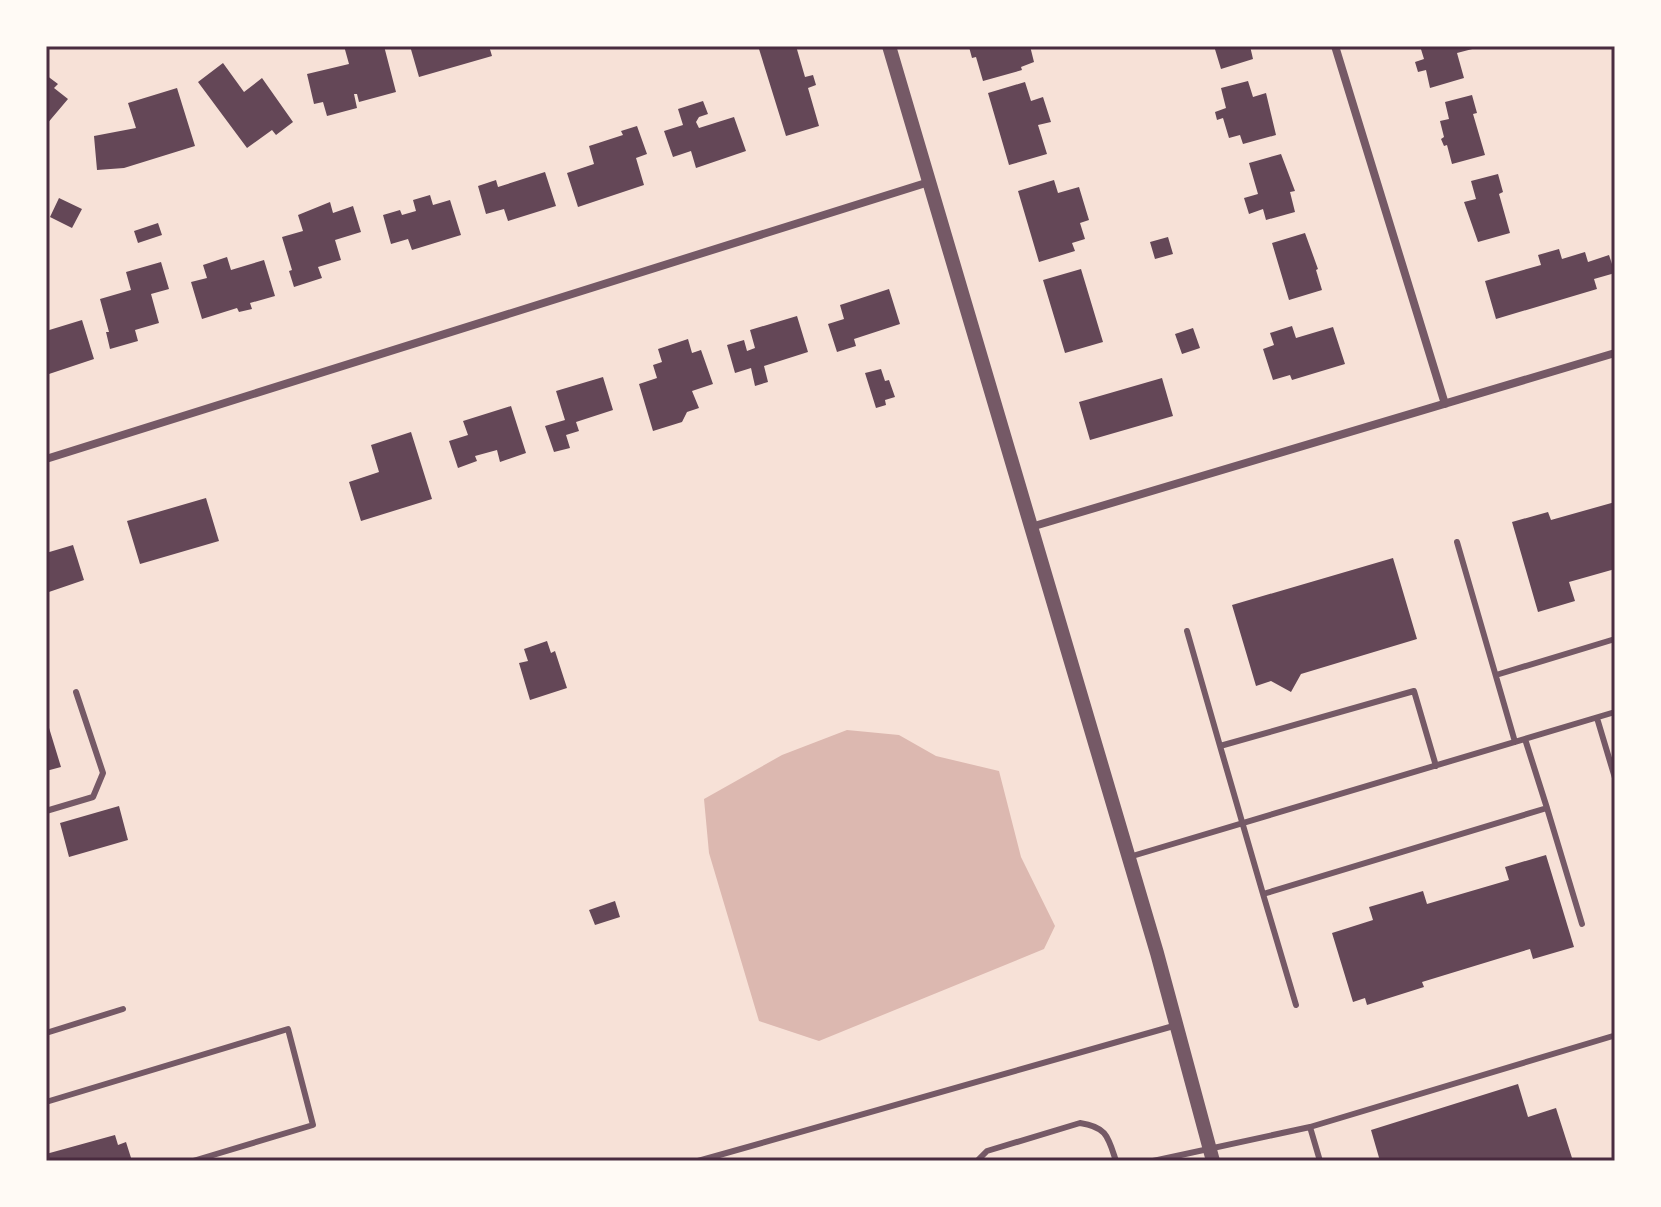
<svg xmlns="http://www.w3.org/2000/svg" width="1661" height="1207" font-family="Karla,sans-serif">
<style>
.water{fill:#dcb8b0}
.building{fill:#644757}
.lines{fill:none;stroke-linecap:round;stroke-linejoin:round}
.service{stroke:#755966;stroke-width:6}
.minor{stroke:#755966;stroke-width:8}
.tertiary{stroke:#755966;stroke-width:14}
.neatline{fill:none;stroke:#4a2c40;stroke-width:3}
</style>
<rect width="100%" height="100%" fill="#f7e1d7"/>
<!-- water -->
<path class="water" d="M847 730 899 735 936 756 999 771 1021 857 1055 926 1044 949 819 1041 759 1021 709 853 704 799 782 755Z"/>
<!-- building -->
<path class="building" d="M344 46H384L396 92 359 102 357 94H354L357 108 327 116 323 102 314 104 307 74 349 64Z
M410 46H489L492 56 419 77Z
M769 46H796L805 77 813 75 816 85 808 88 819 126 786 136 759 49Z
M972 46H1030L1034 62 1021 67 1022 70 983 81 976 57 972 58 969 47Z
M1214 46H1250L1253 59 1221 69Z
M1420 46H1480V47L1457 53 1464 78 1430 88 1426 70 1418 72 1415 62 1424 59Z
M223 63 244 92 262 78 293 122 276 135 272 130 247 148 198 82Z
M46 75 58 84 54 88 68 99 46 125Z
M1248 81 1253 97 1266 93 1276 135 1243 144 1240 135 1229 138 1223 118 1217 120 1215 112 1226 108 1221 88Z
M1025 82 1031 101 1043 97 1051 122 1038 125 1047 154 1009 165 988 93Z
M177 88 195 146 124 168 97 170 94 136 136 128 128 103Z
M1472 95 1477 113 1473 114 1485 155 1452 164 1447 145 1444 146 1441 139 1444 137 1440 121 1449 119 1445 102Z
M703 101 708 114 699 117 696 122 699 128 734 117 746 151 696 168 691 151 673 157 664 131 683 125 678 109Z
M637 126 647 154 636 158 644 185 578 207 567 173 594 164 589 146 623 135 621 131Z
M1281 154 1295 191 1290 192 1295 212 1266 220 1263 209 1249 214 1244 198 1258 194 1249 163Z
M545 172 556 206 508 221 504 209 486 214 478 186 496 180 498 187Z
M1498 174 1503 192 1499 194 1510 233 1478 242 1464 202 1476 199 1471 181Z
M1054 180 1058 193 1079 187 1089 220 1080 223 1085 239 1072 243 1075 251 1039 262 1018 191Z
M430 195 433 205 450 200 461 235 412 250 408 239 391 244 383 215 400 210 402 215 416 211 413 200Z
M59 198 82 209 72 228 50 217Z
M330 202 333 213 353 206 361 232 335 240 341 260 318 267 322 278 294 287 289 271 292 270 282 237 303 231 298 215Z
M158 223 162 235 138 243 134 231Z
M1305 233 1318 269 1316 270 1322 290 1289 300 1272 243Z
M1168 237 1173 254 1155 259 1150 242Z
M1559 249 1562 259 1585 252 1588 262 1609 255 1615 273 1594 279 1597 289 1496 319 1485 281 1541 265 1538 255Z
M227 257 231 270 264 260 275 296 250 303 252 309 239 312 237 308 202 319 191 282 207 278 203 265Z
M161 262 169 289 151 294 159 323 135 330 138 341 110 349 106 332H109L100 299 131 290 126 272Z
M1081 269 1103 342 1065 353 1043 280Z
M889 289 900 324 854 339 856 346 837 352 828 324 844 319 840 305Z
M797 316 808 352 764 366 768 382 755 386 751 368 735 373 727 345 744 340 747 351 755 348 750 330Z
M82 320 94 359 46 375V331Z
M1292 326 1296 338 1333 327 1345 364 1292 380 1290 375 1273 380 1263 349 1274 345 1270 333Z
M1193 328 1200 348 1182 354 1175 334Z
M688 339 692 353 701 350 713 384 692 391 699 408 687 412 682 422 653 431 639 384 657 378 653 365 662 362 658 349Z
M881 369 885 381 889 380 895 397 885 400 886 405 876 408 865 373Z
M603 377 613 410 576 422 579 431 566 435 570 448 554 452 545 426 565 420 556 391Z
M1162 378 1173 416 1090 440 1079 402Z
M511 406 526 453 500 462 497 450 475 456 477 461 458 468 449 441 468 435 463 421Z
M411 432 432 499 361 521 349 482 379 472 371 445Z
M206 498 219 541 140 564 127 521Z
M1615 502V569L1569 582 1575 601 1538 612 1512 522 1548 512 1551 520Z
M73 545 84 580 46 593V553Z
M1393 558 1417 639 1301 674 1291 692 1271 681 1256 686 1232 605Z
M547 641 551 653 555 651 567 688 530 700 519 663 528 661 524 649Z
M46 718 61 767 46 771Z
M119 806 128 840 69 857 60 823Z
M1546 855 1574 947 1533 959 1530 949 1422 982 1424 987 1367 1005 1365 998 1353 1002 1332 933 1373 920 1369 907 1423 891 1427 904 1509 880 1505 867Z
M615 901 620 917 595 925 589 910Z
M1518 1084 1528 1117 1556 1108 1573 1161H1380L1371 1130Z
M115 1135 118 1145 126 1142 132 1161H48L46 1154Z"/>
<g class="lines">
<!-- service -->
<path class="service" d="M1457 542 1515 742
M1187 631 1220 746
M1496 675 1615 639
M1597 718 1615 778
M1436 766 1414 691 1220 746 1263 894 1547 808 1525 739
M1547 808 1582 924
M46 811 93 797 103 773 76 692
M1129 857 1615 712
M1263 894 1296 1005
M46 1033 123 1009
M46 1102 288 1029 313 1125 193 1161
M1310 1127 1613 1036
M698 1161 1177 1025
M977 1161 987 1151 1080 1123C1107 1127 1108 1137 1116 1161
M1153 1161 1310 1127 1320 1161"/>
<!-- minor -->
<path class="minor" d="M1335 46 1445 404
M46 459 929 182
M1031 527 1615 353"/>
<!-- tertiary -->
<path class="tertiary" d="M889 46 1157 953 1213 1161"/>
</g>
<!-- border -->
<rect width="1661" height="1207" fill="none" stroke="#fffaf5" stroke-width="96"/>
<rect x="48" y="48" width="1565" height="1111" class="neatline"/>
</svg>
